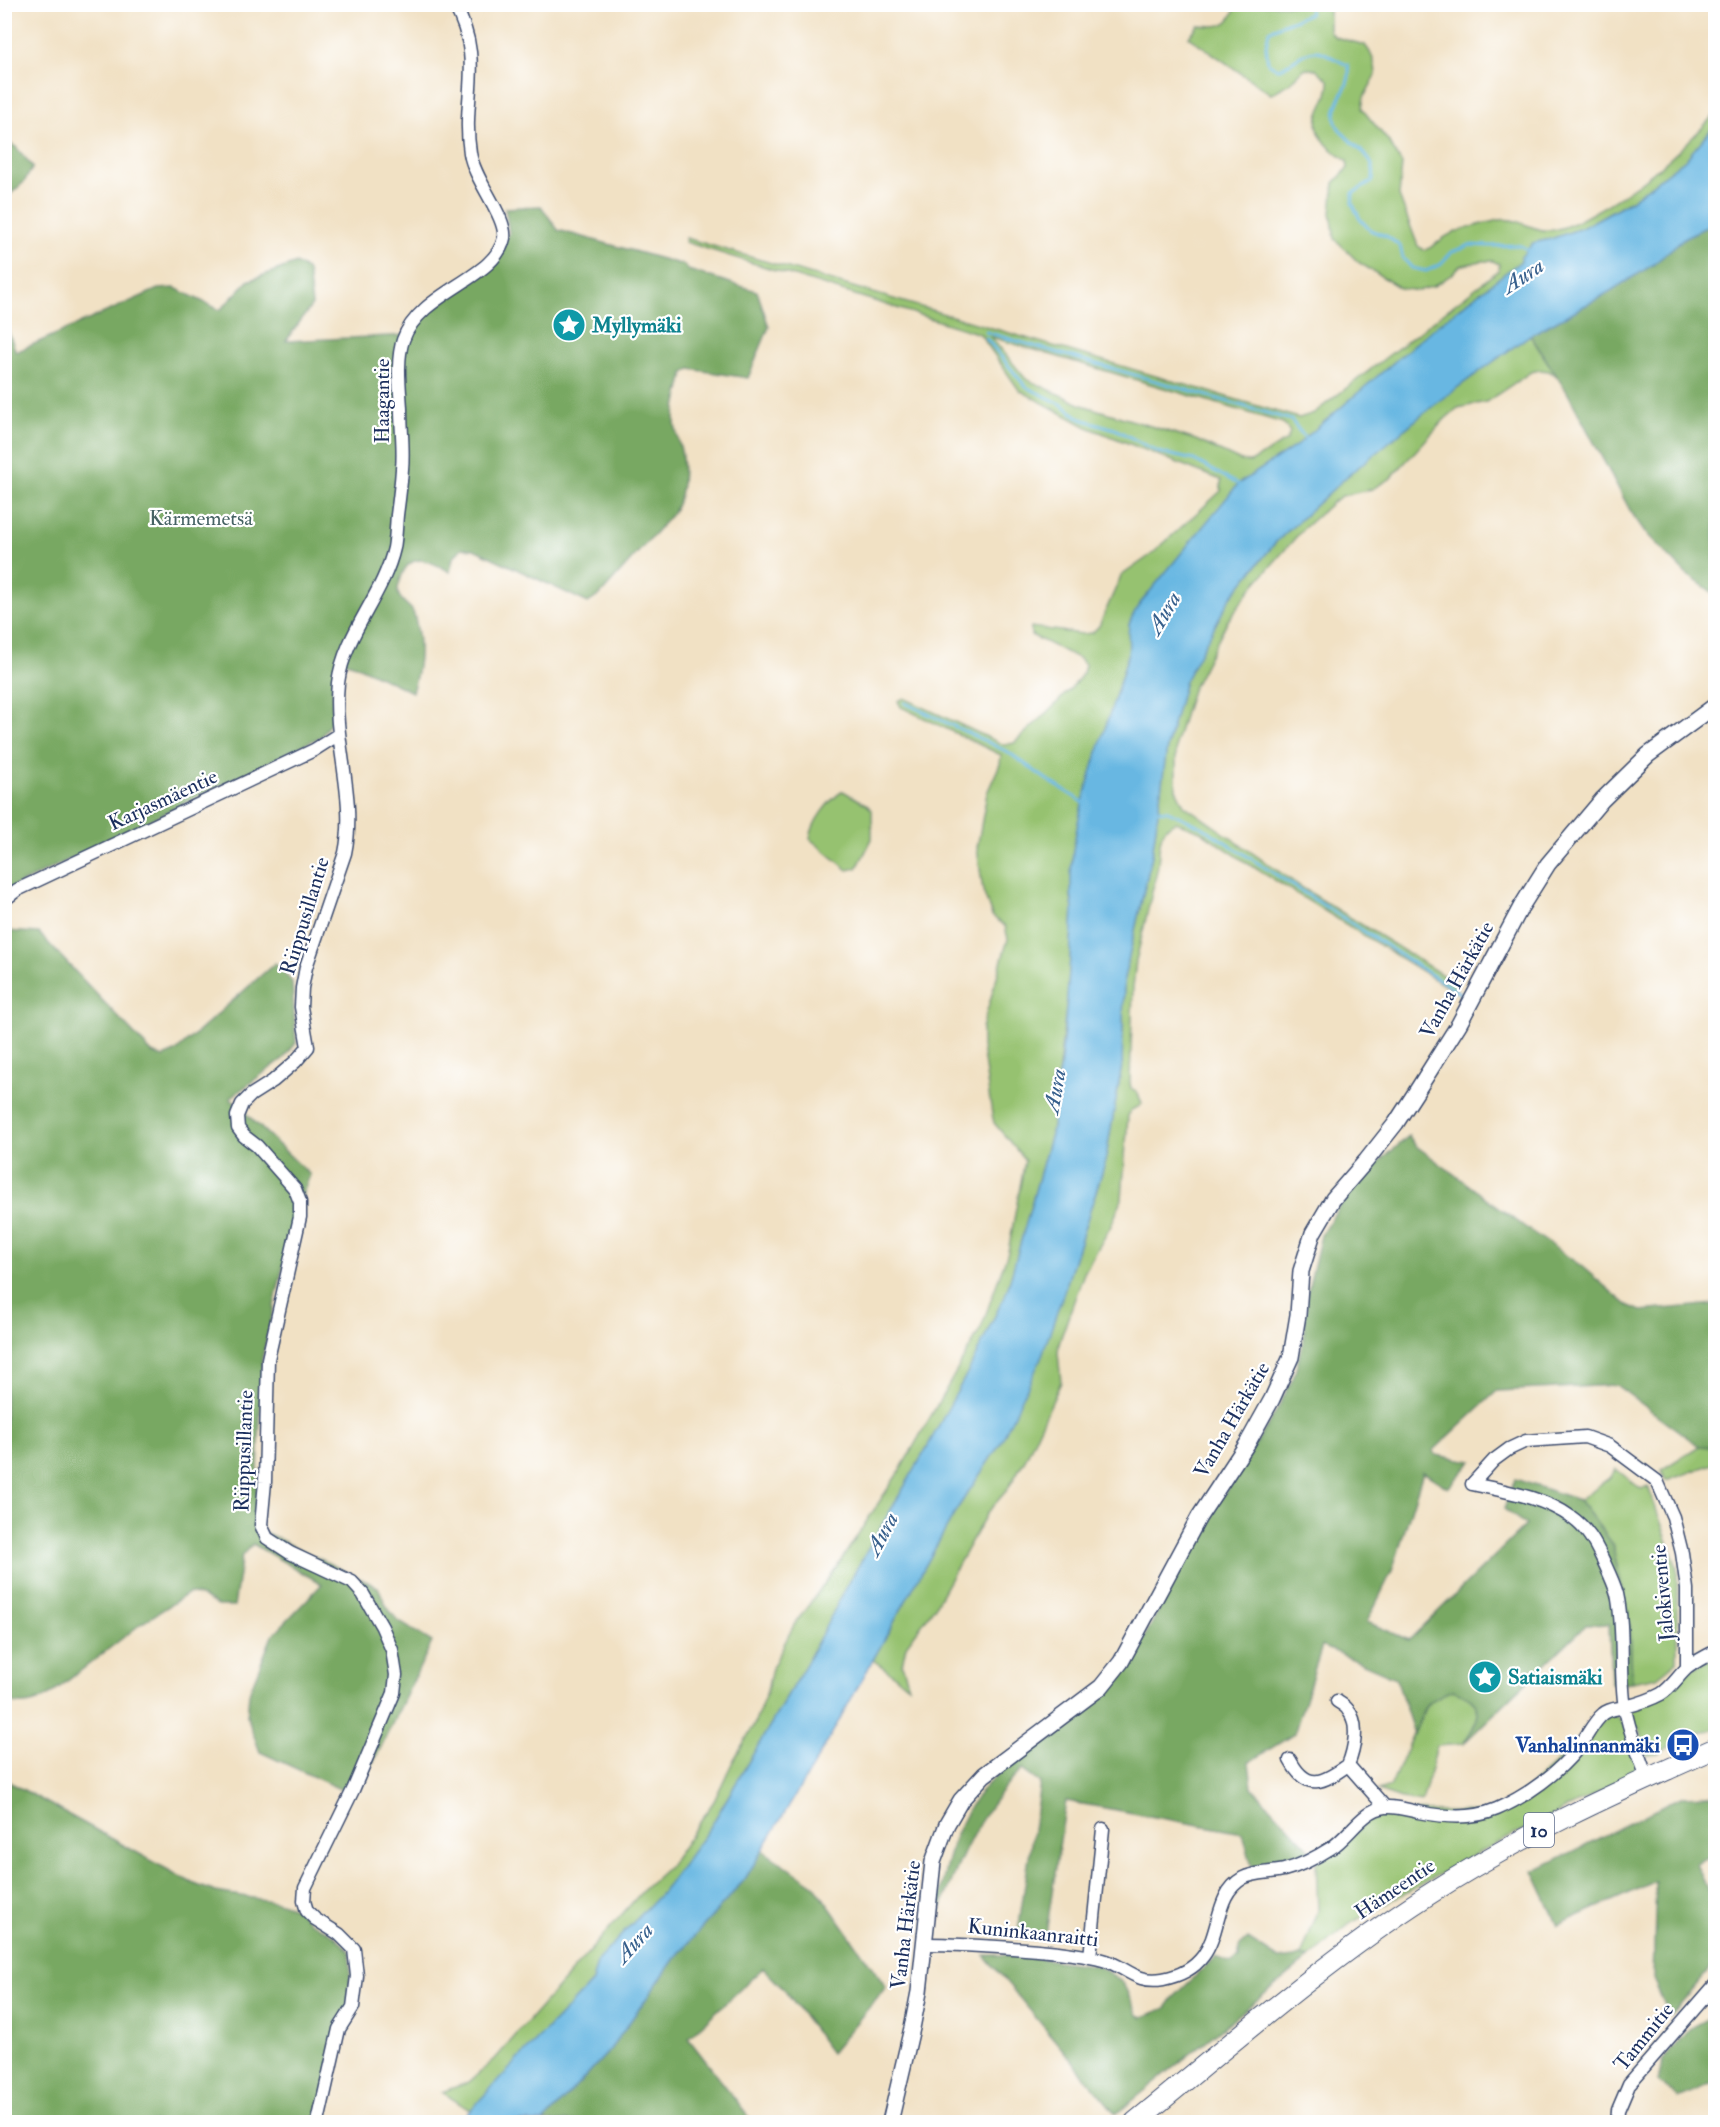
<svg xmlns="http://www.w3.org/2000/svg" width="1720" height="2127" font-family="'IM FELL Double Pica',serif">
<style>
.green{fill:#96c26f;stroke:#587866;stroke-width:1.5;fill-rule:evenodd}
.forest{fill:#78a862;stroke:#4a6c60;stroke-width:1.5}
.water{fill:#67b7e2;stroke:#4173a0;stroke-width:1.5}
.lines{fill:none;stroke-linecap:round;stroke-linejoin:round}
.stream{stroke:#67b7e2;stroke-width:3}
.minor-casing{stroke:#3b4a6d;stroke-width:15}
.tertiary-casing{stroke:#3b4a6d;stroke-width:18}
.trunk-casing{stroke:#3b4a6d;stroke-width:22}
.minor{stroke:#fff;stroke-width:12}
.tertiary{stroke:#fff;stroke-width:15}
.trunk{stroke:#fff;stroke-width:20}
.labels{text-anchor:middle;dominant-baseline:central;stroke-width:4.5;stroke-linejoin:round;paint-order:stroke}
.shield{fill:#fff;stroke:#5f6d8e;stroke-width:1.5}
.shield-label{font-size:20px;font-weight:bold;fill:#1b2f5e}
.culture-label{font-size:21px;font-weight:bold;fill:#0d838f;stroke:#fff;text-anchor:start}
.street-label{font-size:21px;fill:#1b2f5e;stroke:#fff}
.park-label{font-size:21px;fill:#466264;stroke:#fff}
.transit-label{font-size:21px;font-weight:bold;fill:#164399;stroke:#fff;text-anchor:end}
.water-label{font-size:22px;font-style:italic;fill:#365f8c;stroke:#fff}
</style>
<rect width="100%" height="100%" fill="#fff"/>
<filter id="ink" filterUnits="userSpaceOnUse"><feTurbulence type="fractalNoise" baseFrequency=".0167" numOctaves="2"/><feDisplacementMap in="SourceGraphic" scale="12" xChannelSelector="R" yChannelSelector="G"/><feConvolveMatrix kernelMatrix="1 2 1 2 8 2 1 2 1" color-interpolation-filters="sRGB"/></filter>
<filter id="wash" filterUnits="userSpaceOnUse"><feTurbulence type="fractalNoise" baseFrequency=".008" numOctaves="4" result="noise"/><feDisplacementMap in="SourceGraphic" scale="24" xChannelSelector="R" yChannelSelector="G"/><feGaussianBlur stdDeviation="1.35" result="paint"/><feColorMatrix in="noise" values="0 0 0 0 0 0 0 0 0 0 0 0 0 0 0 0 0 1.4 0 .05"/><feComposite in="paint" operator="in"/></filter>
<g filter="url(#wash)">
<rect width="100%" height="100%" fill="#f1e1c4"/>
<!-- green -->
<path class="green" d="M1236 5H1329V31L1335 37 1365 45C1372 53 1376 65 1376 75L1364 97 1362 109 1389 142 1402 164 1399 196 1418 246 1424 250C1435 248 1440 238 1451 234 1466 228 1483 224 1499 220 1517 216 1534 233 1553 230 1567 228 1578 221 1591 214 1639 188 1678 155 1715 114V125L1687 158 1630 201 1582 228 1551 239 1533 243 1521 261 1435 327 1296 446 1238 484 1129 624V651L1085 798 1073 851 1071 898 1073 909 1068 992 1051 1134 1007 1291 970 1368 924 1453 853 1575 806 1664 711 1826 668 1887 598 1960 592 1982 471 2111 442 2092 469 2082 495 2059 645 1888 670 1865 714 1801 733 1761 754 1725 767 1691 772 1668 794 1625 838 1565 900 1470 981 1328 1008 1252 1025 1160 994 1123 992 1114 982 1047V1028L1008 939 1005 926 992 916 983 891 977 848 987 793 1000 764 1001 755 901 707 898 701 904 698 1004 745 1014 743 1050 710 1075 684 1083 673 1085 665 1080 659 1031 635V627L1082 634 1092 633 1099 626 1121 576 1152 554 1221 491V480L1087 427 1019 390 980 334 685 242 686 238 1285 414 1299 418 1314 413 1499 270V264L1493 261H1481L1460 266 1451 275 1434 286 1418 291 1400 288 1358 262 1335 239 1331 213 1334 183 1348 168 1347 161C1333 151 1313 137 1318 117 1322 103 1329 97 1329 81L1316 69H1304L1290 83 1271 94 1189 37 1198 25C1220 27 1230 28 1236 5ZM991 337 1283 423 1290 432 1287 440 1251 462 1241 461 1196 440 1082 405 1026 379Z
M1530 335 1557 376 1549 371 1540 370 1531 372 1486 402 1458 408 1445 419 1390 479 1372 489 1342 496 1333 502 1303 529 1250 590 1227 622 1192 690 1176 742V789L1184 805 1301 887 1457 984 1452 990 1247 863 1200 831 1176 822C1155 829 1161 853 1157 871L1136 961 1133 987 1130 1082 1131 1088 1138 1094 1142 1103 1140 1106 1131 1110 1128 1116 1122 1199 1111 1226 1084 1273 1059 1343 1058 1353 1061 1382 1026 1458 1007 1490 987 1513 935 1606 906 1646 902 1664 909 1686 873 1660 957 1509 1000 1444 1066 1286 1105 1163 1122 1065 1124 978 1152 855 1167 747 1185 681 1230 598 1275 543 1345 478 1439 401Z
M843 791 866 804 872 810V839L857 868 848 870 810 839C812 821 829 800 843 791Z
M1699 1446 1715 1447V1463L1666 1481 1661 1470Z
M1616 1469 1641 1489 1648 1486 1677 1568V1661L1657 1677 1632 1682 1630 1624 1612 1543 1579 1500 1609 1478Z
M1715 1656V1728L1679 1741 1658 1754 1647 1755 1640 1751 1638 1740 1642 1737 1640 1728H1635L1631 1712 1688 1671Z
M1453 1690C1488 1704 1481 1717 1463 1744L1437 1746 1422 1802 1401 1799 1378 1791 1390 1787C1398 1770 1423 1705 1435 1697 1440 1694 1448 1692 1453 1690Z
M1614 1715C1626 1720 1640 1761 1637 1773L1474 1855 1351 1923 1309 1958 1301 1956 1318 1911 1316 1862 1369 1820 1385 1811 1500 1813 1606 1718Z"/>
<!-- forest -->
<path class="forest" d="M4 140 16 147 33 167 24 182 5 199Z
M541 206 558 230 684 265 688 270 757 291 769 327 748 378 690 369 684 373C681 388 675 405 675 420 675 433 681 445 682 457 684 476 682 497 673 513L600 595 588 603 474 549 462 548 453 558 450 572C431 561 410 550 401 578 400 582 397 588 398 592 399 600 407 604 412 610 415 615 416 622 417 628 422 650 419 670 412 692L353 664 337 660 333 680 332 720 322 736 5 891 4 320 16 352 158 289 175 288 220 310 248 281 296 263 308 271 312 305 286 341 410 335 417 325 435 307 491 269 509 233 505 208Z
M1715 223V594L1686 574 1645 532 1631 512 1567 392 1530 335 1599 298 1654 264 1685 237Z
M5 931 39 933 152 1053 163 1057 175 1052 275 963 292 982 296 1043 284 1058 230 1098 310 1175 295 1214 262 1359 256 1528 378 1587 387 1607 398 1621 432 1642 364 1782 344 1791 260 1752 247 1717 249 1693 272 1636 322 1584 253 1544 242 1555 234 1606H218L203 1597 189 1593 142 1623 48 1696C33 1704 22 1707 5 1701Z
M1409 1136 1415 1145 1525 1227 1580 1265 1627 1305 1641 1311 1715 1304V1447L1699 1446 1616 1385 1497 1391 1433 1451 1436 1455 1472 1461 1448 1488 1423 1472 1392 1571 1367 1622 1409 1640 1526 1525 1504 1509 1515 1479 1579 1500 1612 1543 1630 1624 1632 1682 1611 1684 1609 1624 1586 1625 1463 1744C1481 1717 1488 1704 1453 1690 1426 1700 1424 1707 1414 1734L1396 1678 1322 1646 1294 1734 1249 1762 1252 1787 1311 1851 1299 1858 1252 1867 1243 1833 1066 1801 1045 1940 1017 1938 1040 1783 1022 1770C978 1811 957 1864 937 1920 943 1869 954 1814 994 1778 1004 1768 1018 1759 1031 1751 1055 1732 1080 1714 1104 1696L1120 1680 1133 1659 1200 1532 1277 1410 1294 1376 1304 1338 1308 1290 1321 1235 1338 1208 1361 1178Z
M4 1779 192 1883 216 1892 278 1902 297 1909 309 1921 335 1936 350 1952C354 2008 334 2068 323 2122H5Z
M1708 1795 1715 1797V1854L1696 1863 1715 1907V1963L1670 2016 1653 1979 1656 1881 1558 1925 1533 1871 1683 1796Z
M762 1850 814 1885 886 1987 831 2053 785 1991 763 1968 688 2038 753 2122H543L609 2051 675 1958 745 1879Z
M1248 1939 1279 1959 1301 1956 1309 1958 1116 2114 984 1955H1011L1098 1966 1122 1981 1138 2015 1143 2017 1166 2008 1173 1998 1215 1957 1232 1963 1239 1958V1947Z
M1715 2015V2084H1710L1679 2098 1658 2082 1662 2061 1689 2029Z"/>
<!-- water -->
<path class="water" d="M1715 125V223L1685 237 1654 264 1599 298 1530 335 1439 401 1345 478 1275 543 1230 598 1185 681 1167 747 1152 855 1124 978 1122 1065 1105 1163 1066 1286 1040 1361 1000 1444 957 1509 826 1744 745 1879 675 1958 609 2051 543 2122H459L592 1982 598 1960 667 1887 711 1826 806 1664 853 1575 924 1453 970 1368 1007 1291 1051 1134C1063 1060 1069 984 1073 909 1060 834 1109 728 1128 654 1130 645 1127 635 1129 626 1130 619 1135 612 1138 606L1238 484 1296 446 1435 327 1521 261V257L1533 243 1551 239 1582 228 1630 201 1687 158Z"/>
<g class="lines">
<!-- stream -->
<path class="stream" d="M1309 4 1310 13C1296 21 1282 23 1269 31L1266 46 1268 63 1278 69C1293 64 1305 47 1322 52 1326 53 1341 63 1348 65 1348 66 1350 74 1349 75 1348 91 1329 108 1337 125 1347 145 1381 155 1372 182L1353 193 1352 203 1360 219 1370 230 1388 237 1400 246 1403 258 1412 268 1426 271 1440 265 1452 252 1470 245 1490 246 1519 245 1530 251
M986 332 1291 420 1305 438
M986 338 1026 387 1061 404 1081 419 1115 429 1158 452 1194 460 1238 484
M905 703 1008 752 1046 779 1086 804
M1155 810 1168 811 1202 827 1466 997"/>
</g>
</g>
<g filter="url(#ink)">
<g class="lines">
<defs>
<path id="minor" d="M4 900 17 890 314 750 339 734
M1472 1484 1494 1460 1509 1449 1526 1441 1585 1437 1610 1446 1657 1481 1673 1517 1682 1553 1687 1589V1668
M1472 1484C1504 1491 1544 1497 1571 1517 1587 1528 1595 1543 1603 1560 1608 1571 1614 1583 1617 1594 1625 1631 1619 1671 1625 1708 1629 1732 1639 1755 1647 1778
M1290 1760C1307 1792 1323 1783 1348 1765 1354 1750 1360 1724 1348 1710 1346 1706 1341 1704 1337 1701
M1348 1765 1385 1807
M925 1944C963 1944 1000 1947 1038 1950 1060 1952 1081 1954 1103 1960 1126 1966 1135 1984 1163 1979 1233 1965 1203 1901 1243 1878 1254 1872 1271 1873 1284 1870 1300 1866 1317 1857 1331 1848 1349 1837 1363 1809 1386 1807 1396 1806 1408 1810 1418 1812 1445 1817 1471 1820 1497 1809 1527 1796 1558 1773 1578 1748 1587 1737 1593 1722 1603 1714 1610 1708 1618 1709 1625 1707 1637 1704 1650 1700 1661 1694 1672 1687 1678 1676 1687 1668 1696 1661 1706 1656 1716 1651
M1090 1957 1103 1829
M318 2122 339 2029 353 2007 357 1976 354 1949 339 1934 315 1919 307 1911 304 1901 305 1888 353 1790 394 1693 396 1675 392 1650 382 1627 363 1594 352 1582 290 1553 267 1538 261 1525 265 1482 268 1359 300 1217V1202L295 1189 257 1146 244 1136 238 1128 237 1116 242 1104 251 1095 273 1081 295 1062 308 1047 301 1007 302 988 306 967 345 853C357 797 332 740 338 683 344 634 383 596 394 548 396 537 396 526 397 515 399 500 401 485 402 469 404 450 401 429 401 409 400 388 396 361 403 340 420 291 496 279 504 238 507 217 474 180 470 153 461 97 486 61 454 4
M1617 2122 1618 2110 1629 2084 1716 1984"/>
<path id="tertiary" d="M890 2122 912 2028 919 1992 933 1862 947 1824 961 1800 984 1775 1101 1687 1121 1662 1199 1517 1247 1444 1272 1399 1291 1357 1298 1315 1301 1271 1313 1233 1333 1199 1366 1161 1396 1123 1418 1089 1459 1024 1521 907 1548 864 1602 800 1648 755 1716 705"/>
<path id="trunk" d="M1135 2122C1230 2045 1323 1963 1425 1897 1517 1837 1616 1792 1716 1748"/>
</defs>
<!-- minor casing -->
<use href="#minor" class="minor-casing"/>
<!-- tertiary casing -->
<use href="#tertiary" class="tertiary-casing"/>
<!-- trunk casing -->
<use href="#trunk" class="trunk-casing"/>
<!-- minor -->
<use href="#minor" class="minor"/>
<!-- tertiary -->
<use href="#tertiary" class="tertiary"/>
<!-- trunk -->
<use href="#trunk" class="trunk"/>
</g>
</g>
<!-- icons -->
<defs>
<symbol id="sight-disc" viewBox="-11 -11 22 22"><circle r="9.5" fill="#0f9aa8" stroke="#fff"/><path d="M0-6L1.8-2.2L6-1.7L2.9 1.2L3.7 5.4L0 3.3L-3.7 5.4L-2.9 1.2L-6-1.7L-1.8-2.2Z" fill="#fff"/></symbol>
<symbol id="bus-disc" viewBox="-11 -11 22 22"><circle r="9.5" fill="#1a4fb4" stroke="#fff"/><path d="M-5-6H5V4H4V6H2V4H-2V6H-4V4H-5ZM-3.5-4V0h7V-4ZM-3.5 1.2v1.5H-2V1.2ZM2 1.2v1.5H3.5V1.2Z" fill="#fff"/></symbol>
</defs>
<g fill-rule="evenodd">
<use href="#sight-disc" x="550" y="306" width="38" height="38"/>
<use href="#sight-disc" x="1466" y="1658" width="38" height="38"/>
<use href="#bus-disc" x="1664" y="1726" width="38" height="38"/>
</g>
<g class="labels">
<!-- shield labels -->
<rect class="shield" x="1524" y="1813" width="30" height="34" rx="4.5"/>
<g class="shield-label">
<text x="1539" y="1830">10</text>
</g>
<!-- culture labels -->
<g class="culture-label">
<text x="592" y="325">Myllymäki</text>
<text x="1508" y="1677">Satiaismäki</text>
</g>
<!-- street labels -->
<g class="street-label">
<text transform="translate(382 401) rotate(-90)">Haagantie</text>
<text transform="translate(163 800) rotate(-25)">Karjasmäentie</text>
<text transform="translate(305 916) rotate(-73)">Riippusillantie</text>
<text transform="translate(1457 980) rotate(-61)">Vanha Härkätie</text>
<text transform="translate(1232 1420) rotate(-60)">Vanha Härkätie</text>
<text transform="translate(244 1451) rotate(-88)">Riippusillantie</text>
<text transform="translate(1663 1593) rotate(-95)">Jalokiventie</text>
<text transform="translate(1395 1889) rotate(-34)">Hämeentie</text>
<text transform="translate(906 1925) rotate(-83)">Vanha Härkätie</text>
<text transform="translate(1033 1933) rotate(6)">Kuninkaanraitti</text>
<text transform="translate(1644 2037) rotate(-51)">Tammitie</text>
</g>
<!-- park labels -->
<g class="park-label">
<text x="201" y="518">Kärmemetsä</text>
</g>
<!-- transit labels -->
<g class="transit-label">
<text x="1660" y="1745">Vanhalinnanmäki</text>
</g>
<!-- water labels -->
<g class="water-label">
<text transform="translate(1523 276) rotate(-34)">Aura</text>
<text transform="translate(1164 613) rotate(-60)">Aura</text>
<text transform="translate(1055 1091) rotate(-80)">Aura</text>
<text transform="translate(882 1534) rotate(-62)">Aura</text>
<text transform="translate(634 1943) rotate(-48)">Aura</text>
</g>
</g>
<!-- margin -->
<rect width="1720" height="2127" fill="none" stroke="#fff" stroke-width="24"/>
</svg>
